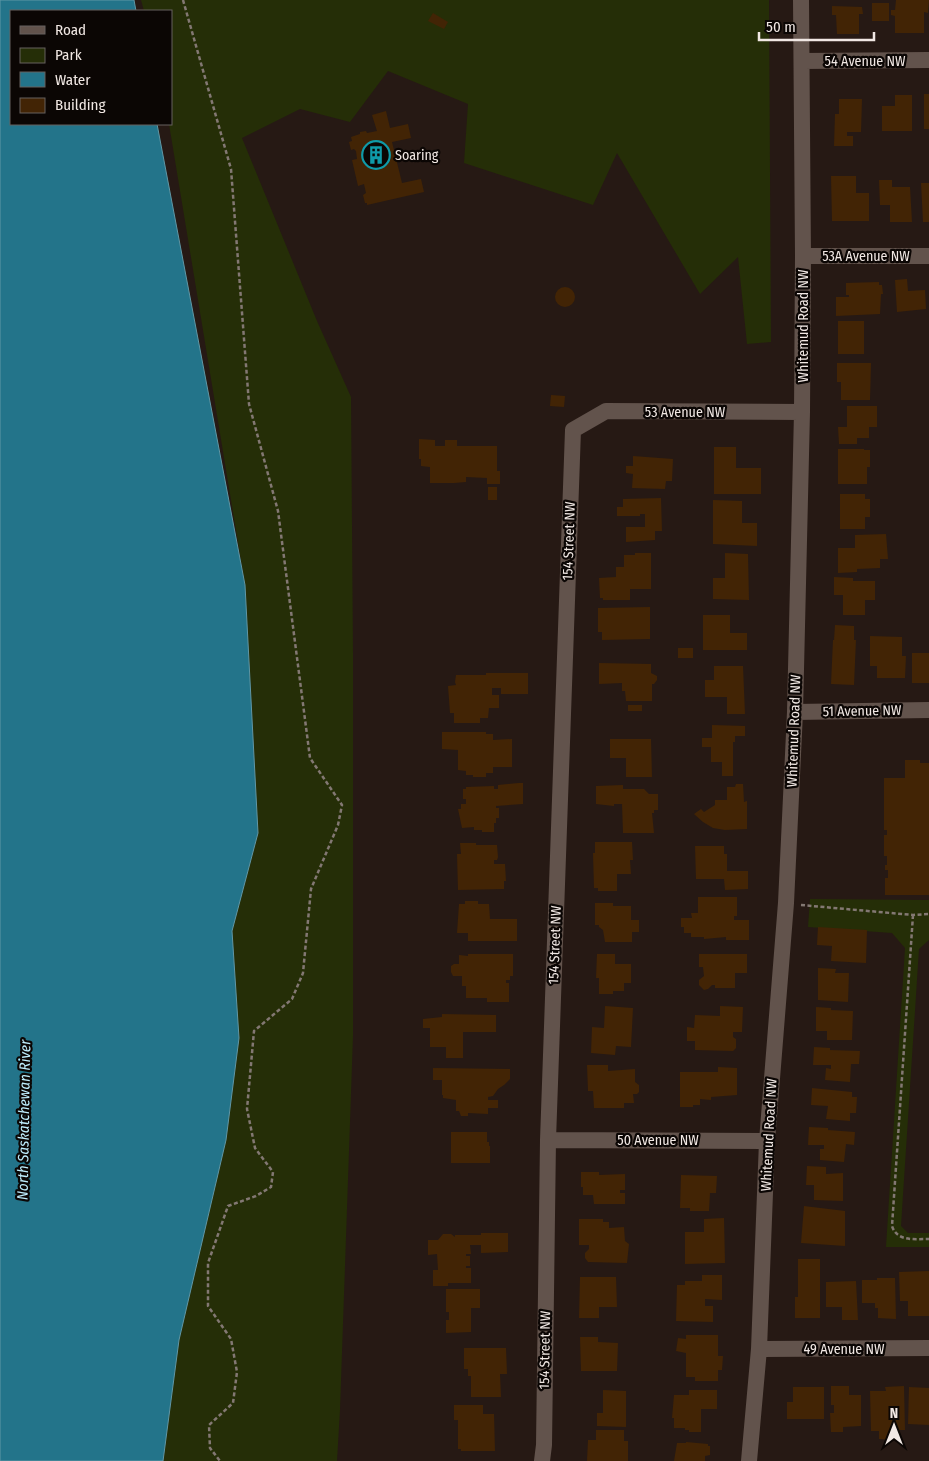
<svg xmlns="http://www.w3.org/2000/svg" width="929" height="1461" font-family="'Fira Sans Condensed',sans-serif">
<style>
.green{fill:#252e07}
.water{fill:#23748a;stroke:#6197a5}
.building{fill:#422405}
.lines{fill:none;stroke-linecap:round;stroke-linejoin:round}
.path{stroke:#837873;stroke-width:2.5;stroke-dasharray:4 2.5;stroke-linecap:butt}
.street{stroke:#62534c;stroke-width:16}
.labels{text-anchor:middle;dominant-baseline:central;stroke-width:4.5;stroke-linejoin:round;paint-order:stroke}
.street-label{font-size:14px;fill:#f1e8e4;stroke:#0b0604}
.poi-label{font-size:14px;fill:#f1e8e4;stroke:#0b0604;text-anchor:start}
.water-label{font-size:15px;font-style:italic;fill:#beedfd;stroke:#0b0604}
</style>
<rect width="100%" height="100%" fill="#261914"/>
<!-- green -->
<path class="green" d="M141 0H769L771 342 747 344 738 257 700 294 617 153 593 205 464 163 468 104 388 71 350 122 300 109 242 138 317 321 351 397 353 653V1036L340 1410 337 1461H163L179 1340 226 1140 239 1038 232 931 258 833 245 585 169 124H171V11H144Z
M810 899 929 900V940L919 949 901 1226 908 1233H929V1247H886L905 948 892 933 808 927Z"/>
<!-- water -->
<path class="water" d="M0 0H134L136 11H11V124H157L245 585 258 833 232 931 239 1038 226 1140 179 1340 163 1461H0Z"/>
<!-- building -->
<path class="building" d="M896 0H929L928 13 924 12V33H895V16L891 15V10H895Z
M872 3H889V21H872Z
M832 6 862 7 863 14H859V34H837L836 15H832Z
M433 13 448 22 444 29 428 21Z
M924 94H929V129H924Z
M895 95H912V131H882V106H895Z
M839 99H862L861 132H847V136H853V146H834L835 114H839Z
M386 111 390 128 408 124 411 138 392 142 402 183 421 179 424 192 367 205V203H365L363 195 366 193 364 184 358 186 352 160 357 159 356 151 354 149 351 150 349 142 352 141 351 137 360 134V132L366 131 367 133 377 131 372 115Z
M831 176H856V193H869V221H832Z
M879 180H892V187H910L912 222H890V205H880Z
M921 183H929V222H923Z
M907 279 908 291 925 290 926 309 897 312 895 280Z
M879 282V285H882L883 294H881L880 314 836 316V297H849V295H846V283Z
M555 297a10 10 0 1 1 20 0a10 10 0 1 1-20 0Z
M838 321H864V354H838Z
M837 363H871L870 400H841V382H837Z
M551 395 565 396 564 407 550 406Z
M847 406H877V427H869V438H857V444H839L838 427H847Z
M419 439 435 440V446H445V440H457V446H497V471H500V484H487V478L466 477V482L454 483H430V467L421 466V459H419Z
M714 447H736V468H761V494H714Z
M838 449H864V450H870V467H867V484H838Z
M633 456 673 459 672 481H666L665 489 632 488 633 474 626 473V466H633Z
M488 487H497V500H488Z
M840 494H865V499H870V517H865V529H840Z
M661 498 662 531H655V540L626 542V527H645V514H640V516H617V507H623V499Z
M713 500 742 501V523H757V546L713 544Z
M886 534 888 559H880V568L857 569V572L838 573V548H855V535Z
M635 553H651V589H630V600H603V598H600L599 578 616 577V567H624V555H635Z
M725 553 748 554 749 600 713 599V578H725Z
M834 577 853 578V581H875V600H865V615H843V595H834Z
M650 607V639L602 640V632H598V608Z
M703 615H730V633H747V650H703Z
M835 625 854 626V640H856L854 685 831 684 833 640H834Z
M870 636 902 637V656H906L905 678H877V666H870Z
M678 648H693V658H678Z
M912 653H929V683H912Z
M599 663 651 664V673L657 676V680L654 684H652V701H626L625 691H622V683L599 684Z
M714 666H743L745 714H727V697H705V680H714Z
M486 673H528V694H501V688H492V695H499V708H489L488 718H480V723H454V713H450L448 686 456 685 455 682 456 675H486Z
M628 705H642V711H628Z
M712 725 745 726V736H735V742H733V776H722V762H711V747H702V738H712Z
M442 732H486V734H493V740L512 739V767H493V773H486V777H473V775H466V771L458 770V750L442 749Z
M610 739H651L652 777H626V758H610Z
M905 760H920V763H929V895H885V878H888V870H885V865H887V856H884V835H887V830H884V778H905Z
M519 783H523V804L496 806V808H499V818H496V823H494V832H482V830H474V827L462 828 458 809H461V804H466V799H463V789H466V787L494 786V789H498V785Z
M736 784H743L744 802 747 801V829L725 830 713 828 703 822 694 814 701 809 704 812 715 805V800H727V787H735Z
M623 785V789H644L649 794H658V810H654V813H652L654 833H623L622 804H614V806L596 804V786Z
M595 842H632L633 860H630L631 874H617V891H598V888H594L593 853H595Z
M460 843H476V845H497L498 857 497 860H494V864H505L506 881H504V889L458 890 457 854H461Z
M695 846H724V854H727V871H748V889L725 890 724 879H696Z
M698 897H737V916H734V920H749V940H726V937L704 939V937H691V933H684V927H681V918H692L691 913H698Z
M465 901H478V904H489L490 919H517V941H468V933H457L459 904H465Z
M595 903H613V906H631V920H639V932H632V942H605L603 930 599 927V925H595Z
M818 927 867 930 866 963 831 961 832 946 817 945Z
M468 954H513V976H510V980H506V983H509V1002H487V998H466V986H462V976H453L451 972V966L454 964H459V955L468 956Z
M597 954H615V964H631V983H624V991H613V994H599V978H596Z
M699 954H747V973H735V988H715V985H712L708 989 704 990 699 985V980L704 976 703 967H699Z
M818 968 836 969 835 973H849L848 1002 818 1000Z
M605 1006 633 1008 631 1047 616 1046 615 1055 591 1053 592 1027 604 1028Z
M720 1006 743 1007 742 1032H733V1037L736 1039V1048L733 1051 695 1050V1041H687V1027L694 1028 695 1015 720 1016Z
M816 1007 831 1008V1010L853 1011 852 1040H827V1031H816Z
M442 1014 496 1015V1032H463V1058H446V1047H430V1028H423V1019L442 1017Z
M814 1047 830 1048V1050L860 1051 859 1064H851L850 1082 825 1080 826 1068 831 1069V1065H813Z
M587 1065H608V1071L635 1069V1082L639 1085V1092L637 1094H633L634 1103H624V1108H594L593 1091H588Z
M718 1067 737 1068V1095L711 1097V1100L700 1099V1105H693V1107H680V1072H718Z
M433 1068 510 1069V1079L504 1085 498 1089 493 1096 488 1097V1100H498V1108H488V1114L468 1113V1116H461L459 1111H456V1100L443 1098V1095H442V1080H433Z
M812 1088 852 1092V1097H857L856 1113H850V1121L826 1119 828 1106 811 1105Z
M809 1127 828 1128V1130L855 1132 854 1145 846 1144 844 1162 820 1160V1149H824V1145H808Z
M451 1132H487V1142H489V1146H490V1163H451Z
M807 1166 826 1167V1174L843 1173V1201L814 1200V1185H806Z
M581 1172H599V1175L625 1174V1190H620V1193H625V1204H594L593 1195H583V1187H581Z
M681 1175 717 1176 716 1193H710L709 1211H690V1208H680Z
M804 1206 845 1211V1246L801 1243Z
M724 1218 725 1263 685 1264V1232H704V1219Z
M579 1219H603V1222H609V1228L624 1227 625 1241 629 1244 627 1263 588 1262 585 1258V1253L589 1249V1245H579Z
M481 1233H508V1252L481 1253V1245H470L471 1254H466V1256H470V1266H466V1268H471V1283H448V1286H433V1270H438L437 1254 428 1255V1240H438L443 1234H451L455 1237V1235H481Z
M798 1259H820V1318H795V1297H798Z
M929 1271V1316H908V1301H900L899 1272Z
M702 1275H722V1300L705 1299V1306H713V1322L676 1321 677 1285H685V1281H702Z
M580 1277H616L617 1307H599V1318H579Z
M877 1278H895L896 1319 878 1318V1308H875V1303H862V1280H877Z
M856 1281 858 1320H842V1307H826V1282Z
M446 1289H480V1308H471V1332L446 1333V1320H449V1312H446Z
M686 1335H718V1356H723L722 1370H718V1381H695V1377H686V1353L676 1351 678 1338 686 1339Z
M580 1337H598V1342L618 1343 617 1371H581Z
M464 1348H506L507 1374H500L501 1397H471V1376H468V1369H464Z
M831 1386H849V1395H861V1426L843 1427V1432H831L830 1413H834V1405H831Z
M904 1386 905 1430H898V1440L879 1439V1431H871L870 1391H886L885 1387Z
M793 1387H824V1419H787V1402H793Z
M909 1387 929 1388V1425L908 1424Z
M603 1390 626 1391V1427L597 1426V1413H603Z
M689 1390H717V1409H701V1432H689V1430H685V1428H674V1418H672L674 1395H689Z
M454 1405H483V1414H494L495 1451H461V1449H458V1420H454Z
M596 1430H624V1441H628V1461H587L588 1440H596Z
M686 1442 708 1444V1446H710V1455L705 1456V1461H674L677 1443H686Z"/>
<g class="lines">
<!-- path -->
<path class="path" d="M183 0 231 169 249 404 278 511 310 758 342 805 338 825 311 889 303 973 292 999 254 1031 247 1109 255 1148 273 1172 271 1187 256 1196 228 1206 208 1263V1306L231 1339 237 1372 233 1403 209 1425 210 1448 220 1461
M801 905 913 915 929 914
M913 915 892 1226C897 1242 915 1239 929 1239"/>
<!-- street -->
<path class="street" d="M802 61 929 60
M803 256H929
M795 712 929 710
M548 1140 767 1141
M759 1349 929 1348
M542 1461 544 1445 548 1140 573 430 606 411 802 412
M749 1461 759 1349 767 1141 786 903 795 712 802 412 803 256 801 0"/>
</g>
<!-- icons -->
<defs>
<symbol id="building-ring" viewBox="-11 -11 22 22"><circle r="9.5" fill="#0b0604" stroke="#0f9aa8" stroke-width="1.5"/><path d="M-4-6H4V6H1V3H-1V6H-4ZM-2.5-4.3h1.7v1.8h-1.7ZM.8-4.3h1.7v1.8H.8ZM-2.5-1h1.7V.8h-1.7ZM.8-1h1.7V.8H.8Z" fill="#0f9aa8"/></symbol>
</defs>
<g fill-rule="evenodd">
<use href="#building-ring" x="360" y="139" width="32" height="32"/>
</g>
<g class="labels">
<!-- street labels -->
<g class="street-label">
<text x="865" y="61">54 Avenue NW</text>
<text x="866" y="256">53A Avenue NW</text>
<text transform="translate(803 326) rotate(-90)">Whitemud Road NW</text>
<text x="685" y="412">53 Avenue NW</text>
<text transform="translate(569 541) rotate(-88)">154 Street NW</text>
<text transform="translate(862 711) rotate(-1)">51 Avenue NW</text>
<text transform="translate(794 731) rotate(-88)">Whitemud Road NW</text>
<text transform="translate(555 945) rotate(-88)">154 Street NW</text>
<text transform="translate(769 1135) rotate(-87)">Whitemud Road NW</text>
<text x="658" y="1140">50 Avenue NW</text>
<text x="844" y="1349">49 Avenue NW</text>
<text transform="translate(545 1350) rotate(-89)">154 Street NW</text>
</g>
<!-- poi labels -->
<g class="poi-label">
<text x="395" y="155">Soaring</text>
</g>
<!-- water labels -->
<g class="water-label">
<text transform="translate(24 1120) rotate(-89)">North Saskatchewan River</text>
</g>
</g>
<!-- legend -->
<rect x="10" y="10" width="162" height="115" fill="#0b0604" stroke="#67605e"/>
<rect x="20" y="26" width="25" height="8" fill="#62534c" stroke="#67605e"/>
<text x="55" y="35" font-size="15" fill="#f1e8e4">Road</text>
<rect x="20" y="48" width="25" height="15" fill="#252e07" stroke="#67605e"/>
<text x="55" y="60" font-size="15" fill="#f1e8e4">Park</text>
<rect x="20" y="72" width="25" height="15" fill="#23748a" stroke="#67605e"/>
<text x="55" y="85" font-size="15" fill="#f1e8e4">Water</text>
<rect x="20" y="98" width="25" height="15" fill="#422405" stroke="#67605e"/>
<text x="55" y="110" font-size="15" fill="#f1e8e4">Building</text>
<!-- north arrow -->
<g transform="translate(894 1426)" stroke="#0b0604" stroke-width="4" paint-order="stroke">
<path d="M0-4L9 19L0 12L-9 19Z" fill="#f1e8e4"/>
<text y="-8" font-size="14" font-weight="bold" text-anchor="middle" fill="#f1e8e4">N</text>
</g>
<!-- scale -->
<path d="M759 32v8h115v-8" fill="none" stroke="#f1e8e4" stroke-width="2.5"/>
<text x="766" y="32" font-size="15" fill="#f1e8e4" stroke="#0b0604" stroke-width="4" paint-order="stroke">50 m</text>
</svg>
